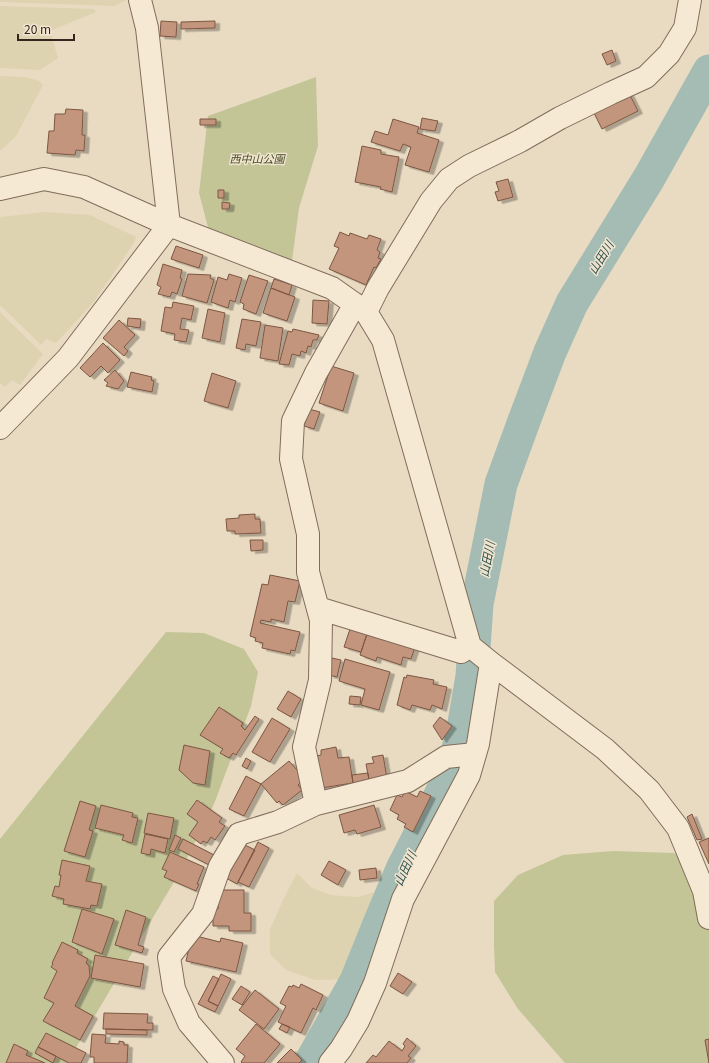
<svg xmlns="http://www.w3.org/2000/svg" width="709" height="1063" font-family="Georgia,'Noto Sans JP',serif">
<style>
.farmland{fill:#ddd3b0}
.green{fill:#c3c597}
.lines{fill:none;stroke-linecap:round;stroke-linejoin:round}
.river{stroke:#a4bcb3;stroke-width:33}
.building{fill:#c3957b;stroke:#7d5643;filter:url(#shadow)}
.minor-casing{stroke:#816c5b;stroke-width:24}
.minor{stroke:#f5e9d4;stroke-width:22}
.labels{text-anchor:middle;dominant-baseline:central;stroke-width:3;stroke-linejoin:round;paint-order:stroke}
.park-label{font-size:11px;font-style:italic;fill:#454c26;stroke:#f1e5d0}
.water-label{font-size:12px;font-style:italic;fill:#2e504c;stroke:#f1e5d0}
</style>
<defs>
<filter id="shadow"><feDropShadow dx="4.5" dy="2.5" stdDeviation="0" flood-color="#0004"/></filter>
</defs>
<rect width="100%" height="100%" fill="#e9dbc2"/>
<!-- farmland -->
<path class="farmland" d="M0 0H127L114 6 0 2Z
M0 6 94 9 96 12 50 31 58 58 40 70 0 68Z
M0 76 26 77 39 81 43 85 16 136 0 151Z
M45 212 90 215 136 237 134 243 93 303 56 343 46 339 41 345 0 305V217Z
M0 312 43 354 20 385 12 380 5 387 0 383Z
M297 873 312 888 331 895 358 897 378 891 379 900 351 979 315 980 286 970 270 954V929L283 900Z"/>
<!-- green -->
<path class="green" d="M316 77 318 146 299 208 292 261 209 231 199 193 208 116Z
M166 632 204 633 244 649 258 672 251 706 214 804 181 870 67 1063H0V839Z
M613 851 674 853 706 877 709 888V1063H565L518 1009 495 972 494 944V901L518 875 563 855Z"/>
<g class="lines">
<!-- river -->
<path class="river" d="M310 1063 356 981 379 924 402 869 452 772 463 729 472 676 477 604 501 484 524 421 550 352 572 303 649 178 709 71"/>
</g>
<!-- building -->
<path class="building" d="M161 21 177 22 176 37 160 36Z
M215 21V28L181 29V22Z
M612 50 616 61 607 65 602 54Z
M629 93 638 111 602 129 593 111Z
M66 109 83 110 82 135H85L84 151 76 150 75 155 47 153 49 131H54L55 114H65Z
M422 118 438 121 435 131 420 129Z
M200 119H216V125H200Z
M393 119 419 127 417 133 439 140 429 172 405 165 411 147 403 144 400 151 371 142 375 131 388 135Z
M362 146 381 150V154L399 157 392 192 380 189 381 187 355 182Z
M508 179 513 197 498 201 495 192 499 191 496 182Z
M218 190H224V198H218Z
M222 202 230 203 229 209H222Z
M340 232 349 236 350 233 367 239 369 235 381 239 377 250 380 252 378 258 381 259 376 268 374 267 366 285 329 269 339 248 334 246Z
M176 246 203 255 199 268 171 259Z
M163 264 182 270 180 278 182 279 177 294 172 292 170 297 158 294 161 287 157 285Z
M188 274 211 275 210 278 214 280 207 303 182 296Z
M229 274 242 278 235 302 230 300 228 308 211 302 218 277 227 280Z
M249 275 268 281 256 314 243 309 244 304 240 302Z
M274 279 292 285 289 295 271 288Z
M271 288 295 297 287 321 263 313Z
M313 300 329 301 327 324 312 323Z
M173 302 194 306 191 320 182 318 180 329 189 330 186 342 174 340 175 334 161 331 165 307 172 308Z
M208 309 225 313 220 342 202 338Z
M128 318 141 319 140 328 127 326Z
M242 319 261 322 256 346 246 344 245 350 236 348Z
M119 320 135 335 124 347 128 351 124 356 103 338Z
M265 325 283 328 278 361 260 358Z
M293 329 319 335 317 340H313L311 347 308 346 306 353 301 351 300 356 292 354 289 365 279 364 288 331 292 332Z
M103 343 120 360 108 373 101 366 90 377 80 368Z
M331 366 354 373 343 411 319 403Z
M115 370 124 381 118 389 106 386 108 383 104 380Z
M131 372 152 377 151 380 154 381 152 392 127 387Z
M212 373 236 381 228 408 204 401Z
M309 409 320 412 314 429 304 426Z
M255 514V519H260L261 533 235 534V531H227L226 519 239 518V515Z
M250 540H263V550L251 551Z
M270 575 300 581 295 602 288 601 284 622 271 619V622L261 620 260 623 300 632 295 651 291 650 290 654 262 648 263 643 255 641 256 638 250 636 262 584 268 585Z
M351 626 368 631 361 652 344 647Z
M369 628 416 644 411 659 403 657 401 665 377 657 376 661 360 655Z
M332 658 341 660 337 677 329 675Z
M345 659 390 672 379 710 361 705 365 689 339 681Z
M407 675 434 680 433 684 447 687 442 709 432 705 430 710 412 705 410 710 397 705 404 677 406 678Z
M288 691 301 699 291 717 277 709Z
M350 696 361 697 360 705 349 704Z
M219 707 243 723 241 726 245 730 255 716 259 719 236 755 233 753 229 758 220 753 223 749 200 735Z
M440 717 452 726 442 740 433 726Z
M272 718 290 729 270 762 252 752Z
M184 745 210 751 205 785 193 783 179 770Z
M336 747 338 758 349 757 353 783 321 788 316 756 321 755V750Z
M383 755 387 778 369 780 366 764 374 763 372 757Z
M246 758 251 761 247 769 242 766Z
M289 761 305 779 298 785 302 790 283 805 279 801 277 803 261 784Z
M368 773 369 780 353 783 352 775Z
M246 776 261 784 244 816 229 809Z
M405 791 417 797 420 791 431 796 413 832 404 827 406 824 397 819 399 815 390 810 397 795 402 797Z
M197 800 222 818 219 822 225 826 215 840 211 837 207 843 203 841 201 844 189 835 198 822 187 814Z
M80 801 96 806 89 830 93 831 85 857 64 851Z
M101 805 133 813 132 817 138 818 132 843 122 840 124 835 95 828Z
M374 805 381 827 357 834 355 830 344 833 339 815Z
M148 813 174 818 170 839 144 833Z
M692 814 702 839 697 840 687 817Z
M145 834 168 839 165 853 151 849 150 855 141 853Z
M175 835 181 838 174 852 169 850Z
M709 838V864L699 842Z
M183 839 214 855 209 865 178 849Z
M258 842 269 848 249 887 238 882Z
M243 844 255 850 237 884 226 878Z
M170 852 204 867 197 884H199L196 891 164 877 167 871 162 869Z
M62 860 90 866 86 881 102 884 97 906 91 905 90 909 63 904 64 899 52 896 55 886 59 887 61 875H59Z
M329 861 346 870 338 885 321 875Z
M376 868 377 878 360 880 359 870Z
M218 890H244V913H251V931H229V926H213V908L218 909Z
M82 909 114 919 102 954 72 942Z
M126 910 146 917 138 945 144 947 142 953 115 945Z
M192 935 220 942 221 938 243 943 236 972 186 961Z
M62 942 78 950 77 953 88 959 86 963 89 966 90 976 75 1006 93 1016 80 1040 43 1021 54 1003 44 998 57 971 51 967 53 964 52 963Z
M95 955 144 964 140 987 91 978Z
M398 973 412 982 403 994 390 986Z
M221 974 231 979 218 1006 208 1001Z
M213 976 219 979 208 1001 218 1006 215 1012 198 1004Z
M301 984 323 995 316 1010 313 1008 301 1033 278 1022 286 1006 280 1003 289 986 292 987 293 985 299 988Z
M241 986 250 992 242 1005 232 999Z
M255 990 279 1009 264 1029 239 1010Z
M104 1013 148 1014 147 1023H153V1030L103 1029Z
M256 1024 280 1044 264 1063H242L241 1062 245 1056 236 1049Z
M282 1024 290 1027 287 1033 279 1029Z
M106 1029 147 1030V1035L106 1034Z
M46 1033 86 1053 81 1063H69L38 1047Z
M92 1034 106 1035 105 1043 119 1044V1041L124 1042V1045H128L127 1063H94V1057H90Z
M407 1038 416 1046 408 1056 411 1058 407 1063H366L373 1055 376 1057 389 1041 402 1051 405 1046 403 1044Z
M709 1039V1063L705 1040Z
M14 1044 28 1051 26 1055 45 1063H6Z
M38 1047 56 1056 53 1063 35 1053Z
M291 1049 302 1060 299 1063H277Z"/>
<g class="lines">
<defs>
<path id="minor" d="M0 189 44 179 84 187 169 225 332 288 366 312 383 340 470 646 491 663 605 749 649 790 678 828 704 891 709 918
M366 312 378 288 431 201 449 179 469 166 520 141 560 118 611 93 646 77 669 54 685 28 690 0
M0 428 68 358 169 225 147 28 140 0
M318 608 461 652 470 646
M316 804 304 747 320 680 321 620 308 572V534L291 459 293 421 316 373 355 304
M223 1063 189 1023 174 989 169 957 203 914 220 866 239 834 278 822 316 804 408 781 446 757 475 754
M330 1063 341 1049 358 1021 375 983 403 899 469 775 478 744 491 663"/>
</defs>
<!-- minor casing -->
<use href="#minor" class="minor-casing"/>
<!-- minor -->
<use href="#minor" class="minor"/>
</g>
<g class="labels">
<!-- park labels -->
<g class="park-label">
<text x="257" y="158">西中山公園</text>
</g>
<!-- water labels -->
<g class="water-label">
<text transform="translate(600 257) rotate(-58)">山田川</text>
<text transform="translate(486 559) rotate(-79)">山田川</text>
<text transform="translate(404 868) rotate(-65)">山田川</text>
</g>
</g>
<!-- scale -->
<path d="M18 34v6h56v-6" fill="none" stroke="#32261e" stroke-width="2"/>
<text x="24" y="34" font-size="12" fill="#32261e" stroke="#f1e5d0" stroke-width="3" paint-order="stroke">20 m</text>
</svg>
